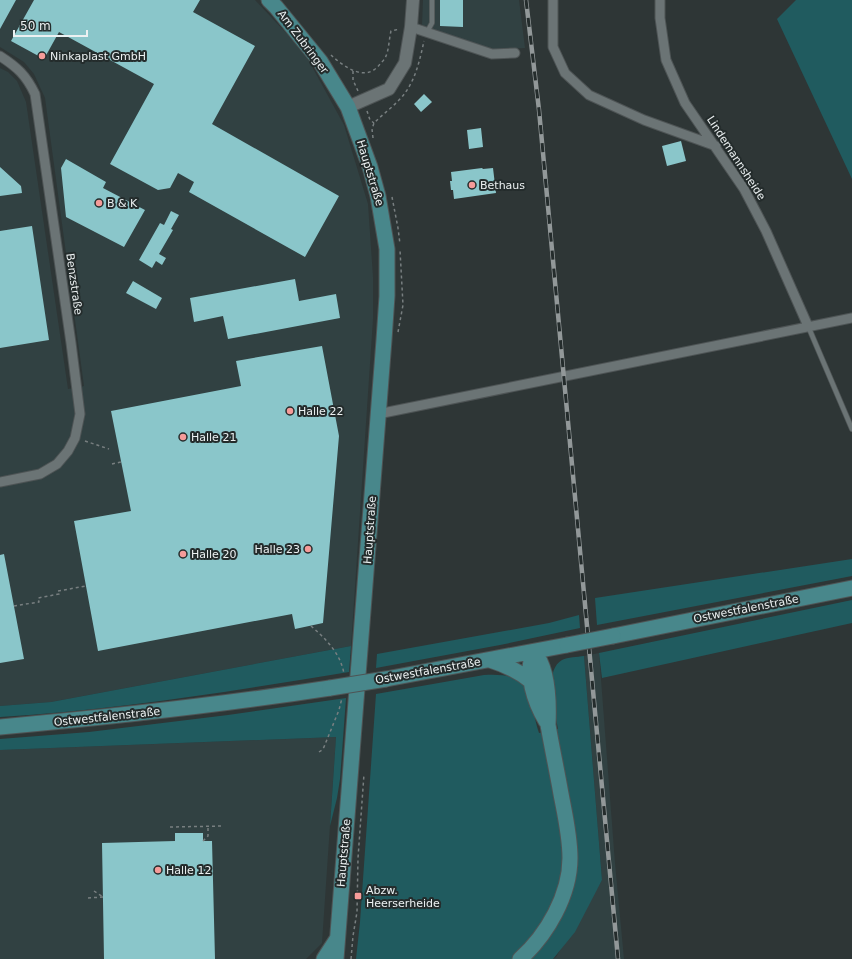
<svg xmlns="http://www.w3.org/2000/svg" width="852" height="959" font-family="'DejaVu Sans',sans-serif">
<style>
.built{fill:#314142}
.green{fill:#205b5f}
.building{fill:#8ac6ca}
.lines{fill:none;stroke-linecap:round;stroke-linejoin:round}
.service-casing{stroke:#4e5455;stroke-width:6}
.minor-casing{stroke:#4e5455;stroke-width:11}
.tertiary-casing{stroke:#4e5455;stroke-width:14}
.primary-casing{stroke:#4e5455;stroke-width:17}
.path{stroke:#787f80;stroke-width:1.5;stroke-dasharray:3 3;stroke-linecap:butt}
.service{stroke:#6b7475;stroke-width:4.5}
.minor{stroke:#6b7475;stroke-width:9}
.tertiary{stroke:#6b7475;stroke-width:12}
.primary{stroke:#48878b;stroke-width:15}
.rail-casing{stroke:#929899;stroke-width:4.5}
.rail{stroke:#242c2c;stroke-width:3;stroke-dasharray:9;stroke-linecap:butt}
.primary-bridge-casing{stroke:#4e5455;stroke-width:17;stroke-linecap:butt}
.primary-bridge{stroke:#48878b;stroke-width:15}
.poi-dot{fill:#f59b99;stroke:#242c2c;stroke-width:1.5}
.labels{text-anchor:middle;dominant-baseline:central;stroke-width:4;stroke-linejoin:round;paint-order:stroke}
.street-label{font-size:11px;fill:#ecf1f2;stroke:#242c2c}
.poi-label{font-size:11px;fill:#ecf1f2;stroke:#242c2c;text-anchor:start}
</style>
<rect width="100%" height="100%" fill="#2e3636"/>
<!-- built -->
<path class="built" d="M0 0H255L304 52 344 125 368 204 373 277V319L351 646 51 702 0 706V68L8 72 17 81 26 102 68 389 84 386 45 98 34 74 24 62 0 47Z
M423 0H519L525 48 490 50 422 25Z
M599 653 615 863 624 959H553L556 957 602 880 584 656Z
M336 737 322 943 306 959H0V750Z"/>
<!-- green -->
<path class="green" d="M796 0H852V179L777 19Z
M852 559V576L597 625 595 598Z
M852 600V623L602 678 599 653Z
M579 615 580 628 500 645 376 668 377 654 549 623Z
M351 646 349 672C233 691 117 710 0 717V706L51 702Z
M584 656 602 880 575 932 553 959H356L360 922 376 694 484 675C535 672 527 695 539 733L558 729C555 711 543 671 562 660 568 657 577 657 584 656Z
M346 698 340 779 337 798 330 826 336 737 0 750V739L89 732 228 715Z"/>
<!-- building -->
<path class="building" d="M0 0H16L0 29Z
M34 0H200L193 12 255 46 212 124 339 196 305 257 189 192 194 182 178 173 170 188 158 190 110 164 154 84 59 32 44 59 11 41Z
M440 0H463V27L440 26Z
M424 94 432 102 421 112 414 104Z
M481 128 483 147 469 149 467 130Z
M681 141 686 161 667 166 662 146Z
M66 159 106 182 103 188 145 210 124 247 66 217 61 168Z
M0 167 21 186 22 193 0 196Z
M482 168 483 169 493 168 496 193 454 199 453 190H451L450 181H452L451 172Z
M171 211 179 215 171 229 173 230 159 254 166 258 162 265 156 261 152 268 139 260 160 223 164 225Z
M32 226 49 340 0 348V231Z
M295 279 299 301 336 294 340 318 228 339 223 316 194 322 190 298Z
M133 281 162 298 156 309 126 293Z
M322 346 339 436 323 623 295 629 292 614 98 651 74 521 131 511 111 411 241 386 236 361Z
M4 554 24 659 0 663V555Z
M175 833H203V841H212L215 959H104L102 843 175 841Z"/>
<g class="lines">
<defs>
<path id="service" d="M427 32 432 23V0
M808 326 852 429"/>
<path id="minor" d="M553 0V47L565 73 589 95 644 120 716 146
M660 0V18L666 60 685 103 744 189 766 231 808 326
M411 27 492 54 515 53
M0 56C17 67 26 75 35 94L71 343 80 414 75 438 68 451 57 464 40 474 0 482
M378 414 852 318"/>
<path id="tertiary" d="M348 107 389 89 405 63 411 27 413 0"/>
<path id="primary" d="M269 0 276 7 320 61 348 107 370 167 378 196 387 249V296L384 340 336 959
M613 636 852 588
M534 652C524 672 535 703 546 721
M490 660C506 665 519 671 532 682
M386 679 567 645
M0 727C110 717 220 705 330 688
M324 959 337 939
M520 959C547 935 570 895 570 858 570 836 565 815 561 794 557 771 552 748 548 725 549 703 549 669 534 652"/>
</defs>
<!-- service casing -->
<use href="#service" class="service-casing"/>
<!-- minor casing -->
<use href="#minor" class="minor-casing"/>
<!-- tertiary casing -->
<use href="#tertiary" class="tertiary-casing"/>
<!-- primary casing -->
<use href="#primary" class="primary-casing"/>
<!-- path -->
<path class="path" d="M331 55C344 67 366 83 380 64 382 62 385 59 386 56 389 49 389 39 391 31L400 29
M353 71V80L358 91
M367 111 370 120 374 123
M373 138 372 129 374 123C384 113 397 104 405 93 416 78 420 59 424 41
M392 197 398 228 400 244
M398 332 403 305 400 250
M85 441 109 449
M112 464 121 462
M14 606 39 602 38 598 59 594 58 591 86 586
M311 626C326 639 341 654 344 674
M319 752 322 750 324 747 339 710 342 698
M170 827 223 826
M203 841 208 836V826
M94 891 103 897
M88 898 103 897
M351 959 353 936 357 912 358 858 364 774"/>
<!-- service -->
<use href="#service" class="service"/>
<!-- minor -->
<use href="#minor" class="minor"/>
<!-- tertiary -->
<use href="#tertiary" class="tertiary"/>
<!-- primary -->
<use href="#primary" class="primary"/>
<defs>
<path id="rail" d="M526 0 539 110 618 959"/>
</defs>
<!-- rail casing -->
<use href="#rail" class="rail-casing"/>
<!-- rail -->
<use href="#rail" class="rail"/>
<defs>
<path id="primary-bridge" d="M567 645 613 636
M330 688 386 679"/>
</defs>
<!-- primary-bridge casing -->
<use href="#primary-bridge" class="primary-bridge-casing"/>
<!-- primary-bridge -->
<use href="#primary-bridge" class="primary-bridge"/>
</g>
<!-- markers -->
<g class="poi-dot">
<circle cx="42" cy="56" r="4"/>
<circle cx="472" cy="185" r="4"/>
<circle cx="99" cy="203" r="4"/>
<circle cx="290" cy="411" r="4"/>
<circle cx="183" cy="437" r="4"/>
<circle cx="308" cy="549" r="4"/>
<circle cx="183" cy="554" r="4"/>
<circle cx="158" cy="870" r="4"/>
<rect x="354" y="892" width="8" height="8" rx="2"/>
</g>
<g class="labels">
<!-- street labels -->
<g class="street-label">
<text transform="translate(303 42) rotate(53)">Am Zubringer</text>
<text transform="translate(736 158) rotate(57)">Lindemannsheide</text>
<text transform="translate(370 173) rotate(73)">Hauptstraße</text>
<text transform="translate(74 284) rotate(82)">Benzstraße</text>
<text transform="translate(370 530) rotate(-86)">Hauptstraße</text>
<text transform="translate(746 609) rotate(-11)">Ostwestfalenstraße</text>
<text transform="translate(428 671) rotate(-10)">Ostwestfalenstraße</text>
<text transform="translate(107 717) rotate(-6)">Ostwestfalenstraße</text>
<text transform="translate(344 853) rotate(-85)">Hauptstraße</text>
</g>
<!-- poi labels -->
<g class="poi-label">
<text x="50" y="56">Ninkaplast GmbH</text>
<text x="480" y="185">Bethaus</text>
<text x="107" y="203">B &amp; K</text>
<text x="298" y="411">Halle 22</text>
<text x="191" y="437">Halle 21</text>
<text x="300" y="549" text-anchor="end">Halle 23</text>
<text x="191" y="554">Halle 20</text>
<text x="166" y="870">Halle 12</text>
<text x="366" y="890">Abzw.<tspan x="366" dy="13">Heerserheide</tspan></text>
</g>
</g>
<!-- scale -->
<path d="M14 30v6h73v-6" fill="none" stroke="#ecf1f2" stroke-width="2"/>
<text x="20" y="30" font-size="12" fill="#ecf1f2" stroke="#242c2c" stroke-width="3" paint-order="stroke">50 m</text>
</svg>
